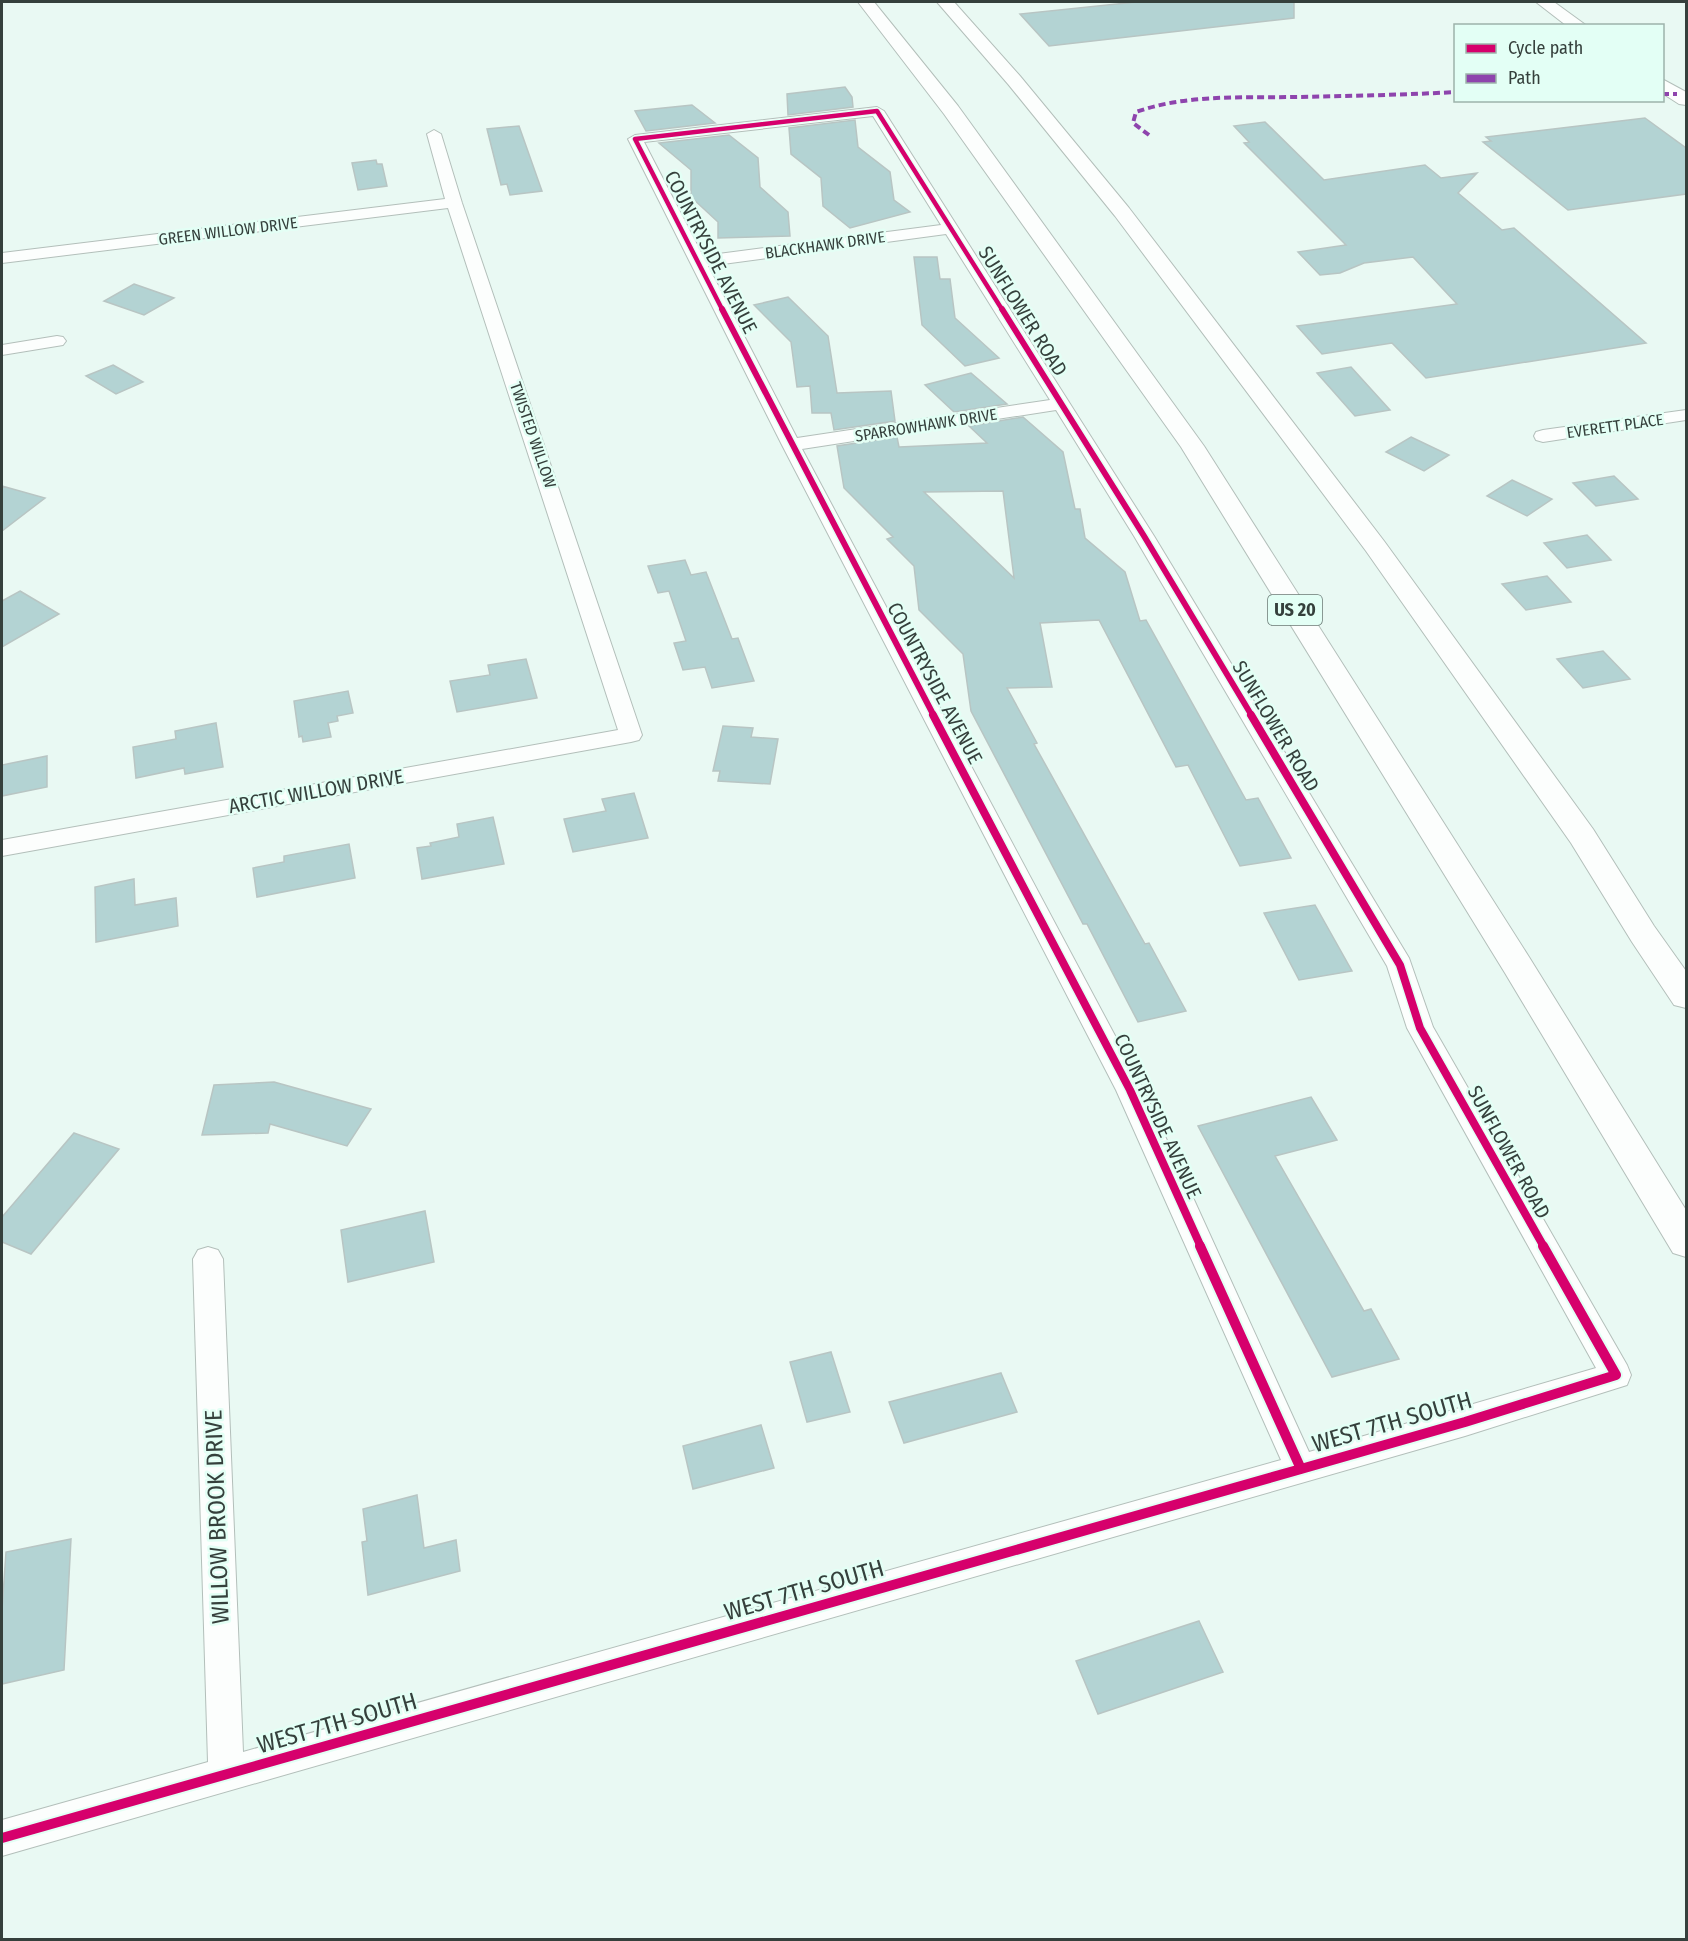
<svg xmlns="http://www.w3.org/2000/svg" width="1688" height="1941" font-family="'Fira Sans Condensed',sans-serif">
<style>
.building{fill:#b3d3d3;stroke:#b8c5c3;stroke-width:1.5;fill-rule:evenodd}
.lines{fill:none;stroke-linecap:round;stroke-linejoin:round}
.minor-casing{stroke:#b3bfba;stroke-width:2}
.tertiary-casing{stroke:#b3bfba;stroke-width:2}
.motorway-casing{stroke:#b3bfba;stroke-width:2}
.minor{fill:#fcfefd;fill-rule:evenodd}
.tertiary{fill:#fcfefd;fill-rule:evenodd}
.motorway{fill:#fcfefd;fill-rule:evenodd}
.quiet{stroke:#8e44ad;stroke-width:4;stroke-dasharray:7 4;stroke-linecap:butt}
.cycleway-far3-casing{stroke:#e3fff5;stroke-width:7}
.cycleway-far2-casing{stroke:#e3fff5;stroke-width:9}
.cycleway-far1-casing{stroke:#e3fff5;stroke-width:11}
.cycleway-casing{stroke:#e3fff5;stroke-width:14}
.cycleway-far3{stroke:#d6006c;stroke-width:4.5}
.cycleway-far2{stroke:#d6006c;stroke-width:6}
.cycleway-far1{stroke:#d6006c;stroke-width:8}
.cycleway{stroke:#d6006c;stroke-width:10}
.labels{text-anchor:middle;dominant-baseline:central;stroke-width:5;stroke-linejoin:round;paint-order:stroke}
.far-street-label{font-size:16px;fill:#35403c;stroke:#e3fff5}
.shield{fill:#e3fff5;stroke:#697974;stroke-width:1.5}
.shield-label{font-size:18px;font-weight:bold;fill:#35403c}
.street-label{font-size:20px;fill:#35403c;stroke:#e3fff5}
.near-street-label{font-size:24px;fill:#35403c;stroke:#e3fff5}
</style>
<rect width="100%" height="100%" fill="#e9f9f3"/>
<!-- building -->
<path class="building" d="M1136 2H1294V18L1049 46 1020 14Z
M845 87 852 97 853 107 788 115 787 94Z
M692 105 715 123 646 131 635 111Z
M1645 118 1686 148V194L1568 210 1483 142 1491 141 1486 137Z
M855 120 858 147 890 172 894 200 910 212 850 228 823 206 821 178 791 154 789 128Z
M1265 122 1324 180 1425 165 1441 178 1477 173 1458 193 1502 230 1514 228 1646 343 1426 378 1392 343 1322 354 1297 326 1457 304 1413 257 1364 263 1340 273 1320 275 1298 252 1346 245 1244 143 1249 142 1234 126Z
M519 126 542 191 510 195 507 184 501 185 487 129Z
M729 135 758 158 760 187 788 212 790 236 718 238V222L691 197V170L659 143Z
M376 160 377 164H382L387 186 358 190 352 163Z
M914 257H937L940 279H950L955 318 999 358 965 366 922 325Z
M134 284 174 298 144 315 104 301Z
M788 297 828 336 837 393 891 391 895 421 834 430 831 413H812L810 386 797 387 791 342 754 305Z
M113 365 143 382 116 394 86 376Z
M1351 367 1390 410 1355 416 1317 373Z
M971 373 1007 404 954 412 925 385Z
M1023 417 1063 452 1075 509H1080L1085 538 1125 572 1140 621 1146 620 1246 800 1258 798 1291 858 1240 866 1188 765 1176 767 1099 620 1040 623 1052 687 1007 688 1037 743 1034 744 1145 944 1149 943 1186 1011 1138 1022 1087 924H1083L971 711 963 654 919 610 914 566 887 539 893 537 844 488 837 446 897 437 899 447 987 443 969 426ZM1003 491 1014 578 924 492Z
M1411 437 1449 455 1424 471 1386 452Z
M1614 476 1638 499 1596 506 1573 483Z
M1512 480 1552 499 1527 516 1487 496Z
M2 486 45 498 2 531Z
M1587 535 1611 560 1567 568 1544 543Z
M685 560 691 575 706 572 732 639 738 638 754 681 712 688 705 667 683 670 674 643 686 641 669 591 658 593 648 566Z
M1547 576 1571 602 1526 610 1502 584Z
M20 591 59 614 2 647V601Z
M1603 651 1630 679 1583 688 1557 659Z
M526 659 537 698 457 712 450 681 490 675 488 665Z
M348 691 353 713 337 716 338 721 328 723 331 737 303 742 302 736 299 737 294 701Z
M216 723 223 767 185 774 184 768 136 778 133 747 176 739 175 731Z
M723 726 753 728 751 737 778 739 770 784 718 781 720 771H713Z
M47 756V787L2 796V765Z
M634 793 648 838 573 852 564 819 606 811 602 799Z
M493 817 504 864 422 879 417 848 431 846 430 843 459 837 457 824Z
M349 844 355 878 257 897 253 868 284 862V856Z
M134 879 135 905 176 898 178 926 96 942 95 887Z
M1315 905 1352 971 1299 980 1264 913Z
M274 1082 371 1109 347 1146 270 1124 268 1133 202 1135 214 1085Z
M1311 1097 1337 1140 1275 1156 1364 1311 1371 1309 1399 1359 1332 1377 1198 1126Z
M74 1133 119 1149 31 1254 2 1242V1217Z
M425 1211 434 1262 348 1282 341 1230Z
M831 1352 850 1412 807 1422 790 1362Z
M1001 1373 1017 1412 904 1443 889 1402Z
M761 1425 774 1468 693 1489 683 1446Z
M417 1495 424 1548 456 1540 460 1571 368 1595 362 1542 367 1541 363 1509Z
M71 1539 64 1670 2 1684V1610L6 1552Z
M1199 1621 1223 1672 1098 1714 1076 1661Z"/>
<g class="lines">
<defs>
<path id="minor" d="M877 107 884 111 1154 536 1409 958 1433 1027 1627 1365 1631 1375 1627 1385 1465 1436 2 1856V1820L208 1762 193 1259 198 1250 208 1247 218 1250 223 1259 243 1752 1281 1460 1116 1090 782 445 628 139 635 135ZM873 116 941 225 703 256 644 142ZM946 234 1050 400 797 438 708 266ZM1056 410 1134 536 1387 966 1407 1028 1596 1368 1309 1452 1144 1090 802 449Z
M434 130 441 134 462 203 642 735 639 740 631 742 2 856V840L618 730 448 208 2 263V253L445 199 427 134Z
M57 336 63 337 66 341 63 345 2 355V345Z
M1686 410V420L1543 442 1536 440 1534 436 1536 432 1543 430Z"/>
<path id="tertiary" d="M1536 2H1554L1587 26H1567Z
M1662 79 1686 92V105L1679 104 1662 93Z"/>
<path id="motorway" d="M858 2H874L958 106 1204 446 1529 957 1686 1210V1257L1673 1253 1505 973 1181 447 944 114Z
M937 2H954L1020 76 1129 208 1384 541 1593 829 1654 926 1686 971V1008L1674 1005 1632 942 1571 843 1366 551 1115 216 1008 84Z"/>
</defs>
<!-- minor casing -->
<use href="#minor" class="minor-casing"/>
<!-- tertiary casing -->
<use href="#tertiary" class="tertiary-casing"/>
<!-- motorway casing -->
<use href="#motorway" class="motorway-casing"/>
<!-- minor -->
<use href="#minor" class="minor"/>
<!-- tertiary -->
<use href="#tertiary" class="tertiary"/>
<!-- motorway -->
<use href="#motorway" class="motorway"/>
<!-- quiet -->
<path class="quiet" d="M1662 94H1677
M1149 135 1133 123 1136 112C1187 94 1241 98 1295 97 1349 96 1402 95 1456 92"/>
<defs>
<path id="cycleway-far3" d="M723 311 635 139 877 111 1003 311"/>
<path id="cycleway-far2" d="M722 309 934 716
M1002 309 1144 536 1252 716"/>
<path id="cycleway-far1" d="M933 715 1130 1090 1201 1247
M1251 715 1400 965 1420 1028 1544 1247"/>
<path id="cycleway" d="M1200 1246 1301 1469
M1301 1469 1465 1422 1616 1375 1543 1246
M2 1838 1301 1469"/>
</defs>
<!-- cycleway-far3 casing -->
<use href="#cycleway-far3" class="cycleway-far3-casing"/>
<!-- cycleway-far2 casing -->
<use href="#cycleway-far2" class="cycleway-far2-casing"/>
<!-- cycleway-far1 casing -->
<use href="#cycleway-far1" class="cycleway-far1-casing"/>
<!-- cycleway casing -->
<use href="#cycleway" class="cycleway-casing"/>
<!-- cycleway-far3 -->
<use href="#cycleway-far3" class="cycleway-far3"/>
<!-- cycleway-far2 -->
<use href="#cycleway-far2" class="cycleway-far2"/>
<!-- cycleway-far1 -->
<use href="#cycleway-far1" class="cycleway-far1"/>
<!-- cycleway -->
<use href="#cycleway" class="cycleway"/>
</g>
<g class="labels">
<!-- far-street labels -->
<g class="far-street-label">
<text transform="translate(228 231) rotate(-7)">GREEN WILLOW DRIVE</text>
<text transform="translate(825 245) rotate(-8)">BLACKHAWK DRIVE</text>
<text transform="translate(926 425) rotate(-9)">SPARROWHAWK DRIVE</text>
<text transform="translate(1615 426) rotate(-8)">EVERETT PLACE</text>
<text transform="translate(533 435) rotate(71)">TWISTED WILLOW</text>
</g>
<!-- shield labels -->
<rect class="shield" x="1268" y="595" width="54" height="30" rx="4.5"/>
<g class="shield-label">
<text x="1295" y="610">US 20</text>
</g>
<!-- street labels -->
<g class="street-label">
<text transform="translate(711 252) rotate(63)">COUNTRYSIDE AVENUE</text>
<text transform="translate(1023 311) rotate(58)">SUNFLOWER ROAD</text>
<text transform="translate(935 683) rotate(62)">COUNTRYSIDE AVENUE</text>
<text transform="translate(1276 726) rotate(59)">SUNFLOWER ROAD</text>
<text transform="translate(316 791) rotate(-10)">ARCTIC WILLOW DRIVE</text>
<text transform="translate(1158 1116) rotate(65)">COUNTRYSIDE AVENUE</text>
<text transform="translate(1509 1152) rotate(61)">SUNFLOWER ROAD</text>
</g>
<!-- near-street labels -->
<g class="near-street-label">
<text transform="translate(1392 1422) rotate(-16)">WEST 7TH SOUTH</text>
<text transform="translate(217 1517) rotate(-92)">WILLOW BROOK DRIVE</text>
<text transform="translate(804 1590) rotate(-16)">WEST 7TH SOUTH</text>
<text transform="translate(337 1723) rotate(-16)">WEST 7TH SOUTH</text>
</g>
</g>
<!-- border -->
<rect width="1688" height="1941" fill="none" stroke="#35403c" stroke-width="6"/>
<!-- legend -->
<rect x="1454" y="24" width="210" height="78" fill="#e3fff5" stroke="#9db3ab" stroke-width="1.5"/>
<rect x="1466" y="44" width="30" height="9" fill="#d6006c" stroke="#9db3ab" stroke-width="1.5"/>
<text x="1508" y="54" font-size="18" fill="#35403c">Cycle path</text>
<rect x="1466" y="74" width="30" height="9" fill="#8e44ad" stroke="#9db3ab" stroke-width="1.5"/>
<text x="1508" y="84" font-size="18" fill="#35403c">Path</text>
</svg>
